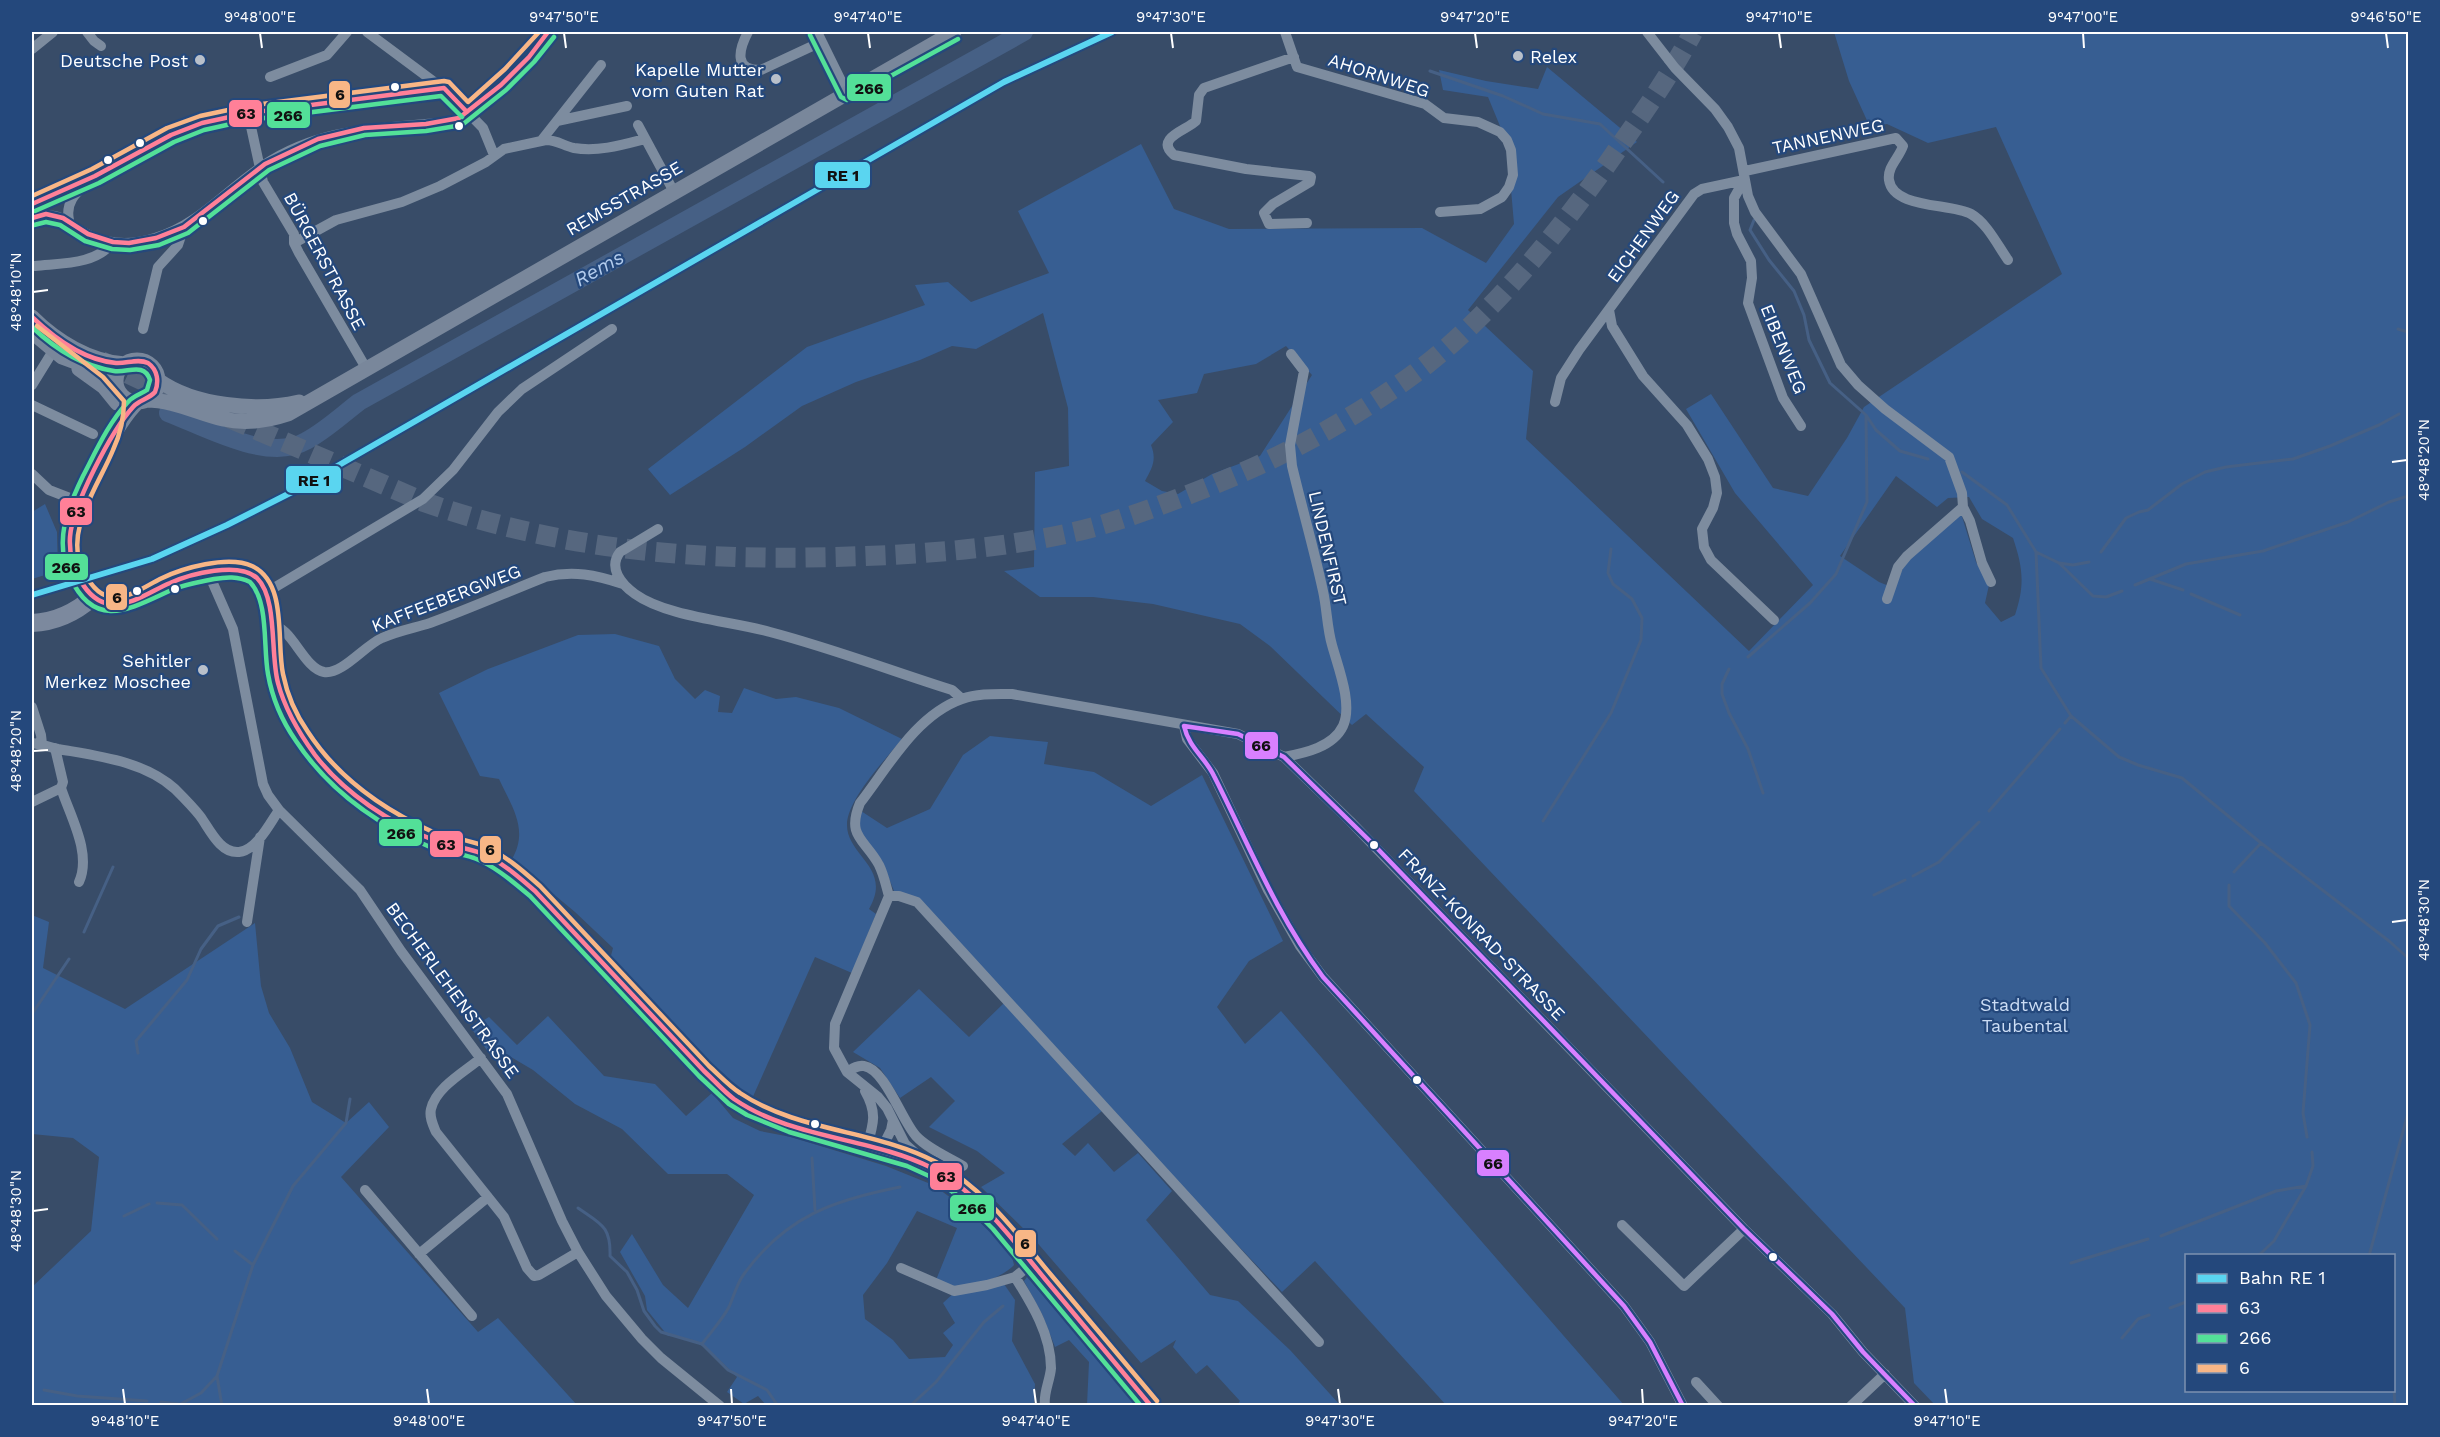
<svg xmlns="http://www.w3.org/2000/svg" width="2440" height="1437" font-family="'Work Sans',sans-serif">
<style>
.green{fill:#375e92;fill-rule:evenodd}
.lines{fill:none;stroke-linecap:round;stroke-linejoin:round}
.stream{stroke:#466085;stroke-width:3}
.river{stroke:#466085;stroke-width:18}
.highway-tunnel{stroke:#56677f;stroke-width:20;stroke-dasharray:20 10;stroke-linecap:butt}
.street{stroke:#7d8c9f;stroke-width:10}
.secondary{stroke:#79879b;stroke-width:15}
.primary{stroke:#7c899e;stroke-width:18}
.bus-1-casing{stroke:#24487c;stroke-width:9}
.bus-2-casing{stroke:#24487c;stroke-width:9}
.bus-3-casing{stroke:#24487c;stroke-width:9}
.bus-4-casing{stroke:#24487c;stroke-width:9}
.bus-1{stroke:#ff8098;stroke-width:4.5}
.bus-2{stroke:#53e098;stroke-width:4.5}
.bus-3{stroke:#f8b686;stroke-width:4.5}
.bus-4{stroke:#d880ff;stroke-width:4.5}
.rail-1-casing{stroke:#24487c;stroke-width:10}
.rail-1{stroke:#5ad5f0;stroke-width:6}
.ticks{fill:none;stroke:#fff;stroke-width:2}
.poi-dot{fill:#b9c0ca;stroke:#24487c;stroke-width:2}
.bus-dot{fill:#fff;stroke:#24487c;stroke-width:2}
.labels{text-anchor:middle;dominant-baseline:central;stroke-width:4.5;stroke-linejoin:round;paint-order:stroke}
.poi-label{font-size:18px;fill:#fff;stroke:#24487c;text-anchor:end}
.street-label{font-size:18px;fill:#fff;stroke:#24487c}
.park-label{font-size:18px;fill:#cbdcf4;stroke:#24487c}
.water-label{font-size:20px;font-style:italic;fill:#b3cced;stroke:#24487c}
.line-badge{stroke:#24487c;stroke-width:2}
.pale-badge-label{font-size:16px;text-anchor:middle;font-weight:bold;fill:#111}
.neatline{fill:none;stroke:#fff;stroke-width:2}
.ticks-label{font-size:15px;text-anchor:middle;fill:#fff}
</style>
<rect width="100%" height="100%" fill="#384c68"/>
<!-- green -->
<path class="green" d="M1834 32H2408V1405H1935L1914 1383 1905 1308 1414 791 1424 767 1366 714 1352 725 1270 646 1240 624 1153 604 1093 597H1040L1004 571 1034 567 1035 472 1069 466 1068 408 1043 313 976 349 952 346 920 360 856 382 802 406 745 447 670 495 648 469 807 347 925 305 915 285 948 282 971 302 1049 273 1018 211 1141 144 1174 209 1229 229 1422 228 1486 263 1514 224 1507 143 1488 97 1443 90 1439 70 1486 81 1538 89 1547 67 1637 142 1558 197 1468 310 1533 371 1526 439 1749 651 1813 585 1735 493 1686 409 1711 394 1773 488 1808 496 1847 438 1864 407 2062 274 1996 127 1928 143 1887 124 1870 127 1849 81ZM1286 346 1312 375 1260 456 1212 474 1178 494 1162 491 1145 481C1152 468 1157 460 1151 445L1173 422 1158 400 1197 393 1204 374 1256 364ZM1896 476 1937 507 1948 498 1969 497 1982 519 2013 538C2023 568 2025 585 2015 615L2001 622 1985 603 1989 585 1976 562 1960 510 1908 557 1894 588 1879 582 1840 556ZM2186 1256H2394V1390H2186Z
M45 504 57 532 58 571 32 579V512Z
M615 634 659 646 675 679 695 699 705 690 720 696 718 712 732 713 744 688 776 699 796 697 839 708 902 739C886 759 847 799 847 825 847 856 893 868 869 909L876 914 852 973 815 957 751 1101 718 1079 609 963 613 948 575 912 545 887 528 876 512 859C529 830 512 807 499 779L480 776 439 693 488 669 578 635Z
M990 736 1048 742 1044 764 1094 772 1151 806 1202 775 1283 941 1249 961 1217 1007 1245 1044 1281 1011 1624 1405H1446L1315 1261 1282 1292 1139 1141 937 921 894 891 882 861 862 836 858 822 861 811 887 828 930 809 963 755Z
M32 915 49 922 43 968 125 1009 255 923 261 986 269 1013 290 1048 312 1102 346 1123 369 1102 389 1127 341 1177 478 1332 498 1318 577 1405H32V1287L91 1231 99 1157 73 1138 32 1134Z
M919 989 969 1037 1004 1003 1102 1111 1062 1144 1075 1156 1088 1143 1114 1172 1138 1153 1172 1191 1146 1220 1210 1295 1238 1301 1290 1350 1340 1405H1237L1240 1401 1207 1365 1196 1374 1173 1347 1176 1340 1141 1363 1034 1239 981 1187 1005 1173 977 1151 929 1127 955 1101 931 1077 900 1098 880 1068 853 1052Z
M548 1016 604 1076 655 1084 686 1116 712 1093 733 1118 760 1131 791 1137 886 1166 933 1185 958 1203 988 1229 1012 1257 1014 1265C1005 1275 974 1289 960 1287 952 1286 944 1283 936 1280L957 1228 917 1211 887 1263 863 1295 865 1319 893 1340 909 1359 945 1357 953 1345 943 1333 955 1323 943 1303 956 1291 1004 1284 1015 1300 1012 1341 1035 1384 1034 1405 767 1406 758 1396 744 1404 727 1392 737 1377C715 1356 700 1336 668 1336L647 1310 645 1296 620 1252 632 1234 663 1285 688 1308 754 1195 727 1174H668L622 1129 575 1104 533 1070 496 1048 489 1053 471 1028 489 1017 517 1045Z
M1027 1277 1137 1405H1087L1089 1362 1069 1340 1055 1347 1042 1314 1024 1281Z"/>
<g class="lines">
<!-- stream -->
<path class="stream" d="M1430 71 1503 96 1543 114 1600 124 1663 182
M1754 220 1750 230 1769 260 1794 291 1804 315 1809 340 1830 383 1866 415 1876 430 1900 451 1928 459
M2398 329 2408 332
M1962 472 2007 505 2036 552 2041 668 2071 716 2119 757 2138 765 2182 778 2261 843 2389 941 2408 958
M2036 552 2059 563 2093 596 2106 597 2122 591
M2101 552 2126 518 2139 512 2148 510 2182 484 2205 472 2226 467 2293 459 2330 446 2379 425 2399 414
M2059 563 2073 565 2089 562
M2150 579 2183 590
M2135 585 2186 564 2263 551 2348 522 2389 502 2408 496
M2191 594 2240 615
M1748 657 1810 603 1836 574 1867 502 1866 416
M1729 669 1722 684V694L1729 713 1748 749 1763 793
M2065 723 2071 716
M1989 811 2060 729
M1543 821 1611 713 1641 640 1642 618 1632 599 1613 584 1608 573 1611 549
M2234 872 2261 843
M1913 876 1939 862 1979 822
M2229 885V906L2265 943 2296 983 2310 1025 2303 1113 2307 1137
M1874 895 1905 880
M84 932 113 867
M32 1014 69 959
M138 1053 136 1041 187 980 201 949 218 926 239 917
M812 1158 815 1210
M157 1203 182 1205 217 1239
M578 1208C601 1224 611 1226 610 1256L627 1272 637 1290 644 1311 655 1326 661 1332 702 1344 728 1370 767 1390 778 1406
M124 1216 149 1204
M2161 1236 2276 1191 2306 1186 2313 1166 2312 1152
M235 1251 253 1265
M2258 1256 2274 1241 2306 1186
M2369 1256 2408 1113
M2071 1263 2148 1239
M2170 1308 2186 1302
M2122 1338 2138 1319 2149 1315
M702 1344C711 1332 722 1320 729 1307 734 1296 737 1283 744 1274 786 1216 834 1200 900 1187
M217 1376 222 1406
M44 1390 77 1396 147 1401
M2394 1390 2395 1406
M161 1402 178 1404
M177 1406 201 1393 217 1376 253 1265 293 1186 346 1123 350 1099
M910 1406 936 1382 984 1322 1003 1306"/>
<!-- river -->
<path class="river" d="M168 413C205 427 268 463 306 441 325 431 342 415 359 402L1024 32"/>
<!-- highway-tunnel -->
<path class="highway-tunnel" d="M101 361 180 398
M229 418 424 502C559 549 691 561 834 557 912 555 993 550 1070 533 1111 524 1151 509 1190 494 1273 462 1347 424 1418 371 1490 317 1556 235 1608 163 1638 120 1669 78 1693 32"/>
<!-- street -->
<path class="street" d="M87 32 94 41 101 46
M367 32 449 93 483 128 494 155
M748 32C739 49 733 71 761 70L821 42
M817 32 847 93
M1285 32 1297 67 1425 104 1444 118 1478 122 1500 132 1507 140 1511 150 1513 175 1509 187 1502 197 1480 209 1440 212
M1647 32 1675 68 1715 109 1728 127 1739 148 1748 196 1755 212 1801 274 1841 365 1858 385 1885 409 1949 457 1962 493 1963 507 1970 521 1982 563 1991 582
M32 49 53 32
M1294 57 1204 88 1199 95 1196 121C1187 130 1154 138 1174 155L1246 169 1309 176 1311 177 1310 182 1273 204 1264 213 1269 224 1307 223
M270 77 327 55 347 32
M248 113 263 182 294 234V243L299 253 366 368
M557 121 627 106
M638 125 674 192
M541 141 601 65
M1745 171 1896 138 1903 146C1899 158 1887 167 1889 180 1893 209 1951 203 1971 214 1987 223 1998 246 2008 260
M1744 180 1734 198V223L1737 234 1751 261 1752 278 1748 303 1783 398 1801 426
M32 202 95 176 171 135 202 123 248 113 444 88
M32 218C65 210 63 223 89 235 110 245 133 245 155 238 199 225 227 189 264 165 323 126 381 129 447 122L459 118 467 112
M69 220C65 201 77 192 90 180
M294 243 336 220 402 202 440 186 486 162 504 149 546 140C557 140 564 146 574 148 598 152 622 145 645 139
M35 266C61 263 96 265 113 242
M1609 310 1612 326 1643 376 1687 425 1708 459 1715 477 1717 493 1713 508 1702 529 1704 547 1711 560 1774 620
M143 329 158 267 178 245 184 227
M32 385 53 351
M1555 402 1561 378 1579 350 1694 194 1702 189 1744 180
M32 405 93 434
M32 474 49 490 80 502
M658 529 620 552C608 568 621 584 635 594 667 617 731 621 770 632 831 648 892 671 952 690L962 699
M208 572 233 629 263 784 268 795 279 810 360 890 401 951 507 1094 562 1221 578 1252 606 1296 642 1339 661 1358 720 1406
M267 592 423 499 453 470 498 412 522 389 612 329
M1887 599 1898 567 1907 556 1963 507
M271 625C292 626 303 668 324 672 342 675 365 645 382 638 397 631 414 628 430 623 469 609 507 592 545 577 573 570 596 575 623 584
M32 707 41 735 42 744
M1184 726 1187 739 1213 773 1268 890 1300 946 1323 977 1624 1306 1650 1342 1683 1406
M32 743C41 744 49 747 58 749 98 756 144 761 175 789 183 797 193 807 200 816 209 828 220 854 239 852 257 850 270 823 279 810
M55 748 63 782 61 788C70 816 92 853 79 882
M1284 757C1305 753 1333 747 1343 726 1353 704 1338 667 1332 645 1327 628 1327 609 1323 591 1314 549 1302 508 1292 466L1290 445 1304 371 1291 354
M32 802 61 788
M889 896H899L917 902 1319 1342
M247 922 260 837
M481 1058C466 1071 436 1087 431 1109 429 1117 433 1125 436 1132L504 1217 527 1268 534 1276 539 1275 578 1252
M847 1072C852 1069 857 1065 864 1066 885 1069 902 1121 916 1136 928 1149 948 1157 963 1166
M865 1091C877 1112 874 1123 867 1146
M881 1150 891 1130 893 1120
M922 1159 905 1144 887 1108 878 1097 847 1072 834 1048 835 1024 889 896C886 886 884 875 879 865 865 839 846 837 860 803 888 767 916 715 962 699 978 693 996 694 1012 694L1238 734 1284 757 1350 821 1744 1229 1832 1314 1863 1352 1915 1406
M365 1190 472 1316
M1622 1225 1684 1286 1744 1229
M419 1254 488 1197
M901 1268 954 1291 987 1285 1015 1277 1031 1264
M1015 1277C1032 1304 1051 1335 1051 1368 1050 1381 1043 1393 1045 1406
M1696 1382 1718 1406
M1851 1406 1885 1374"/>
<!-- secondary -->
<path class="secondary" d="M32 317C56 341 90 362 125 364
M32 332 62 357 100 371 116 383
M116 381a21 21 0 1 1 42 0a21 21 0 1 1-42 0Z
M79 369 104 387 117 403
M158 380C194 406 257 412 299 402
M146 400C174 400 197 413 223 419 245 424 267 421 288 414L954 32
M93 597C77 581 68 557 70 534 73 505 117 421 138 402"/>
<!-- primary -->
<path class="primary" d="M32 623C56 622 75 613 93 597 121 614 144 593 169 583 183 577 198 574 213 571 225 569 237 566 249 572 279 588 271 652 277 682 281 698 289 714 297 728 327 779 376 818 431 840 446 846 464 846 479 852 501 861 518 877 535 891L704 1071 733 1098 750 1108 792 1125 910 1159 933 1169 968 1193 999 1224 1151 1406"/>
<defs>
<path id="bus-1" d="M32 204 95 176 171 135 202 123 248 113 444 88 467 112
M32 218 46 214 63 218 88 234 113 242 129 243 156 238 184 227 265 164 318 139 364 128 426 124 459 118 501 85 529 57 548 32
M32 317C55 339 83 360 116 363 126 364 138 358 148 363 158 370 159 382 155 392 149 399 139 400 133 407 112 430 72 506 70 537 69 552 73 567 80 580 87 592 97 603 111 604 132 606 151 591 170 583 190 574 239 561 257 578 278 599 270 654 278 683 285 710 299 733 315 755 344 793 391 824 436 841 453 847 471 848 488 856 505 865 520 878 535 891L704 1071C714 1080 723 1091 734 1099 792 1139 870 1137 932 1168 979 1193 1012 1239 1045 1279 1080 1321 1115 1363 1151 1406"/>
<path id="bus-2" d="M810 35 841 97 847 100 958 39
M35 211 99 183 174 142 204 130 249 120 441 96 462 117
M34 225 46 222 60 225 85 241 112 249 130 250 159 245 188 233 269 170 320 146 365 135 426 131 462 125 506 90 534 62 554 37
M32 327C54 348 82 366 114 371 128 373 144 362 150 380L147 390C141 394 133 396 128 402 109 422 96 451 83 476 67 509 54 541 70 577 96 633 133 607 174 589 187 584 200 582 214 579 226 577 238 576 250 582 269 602 263 647 268 674 272 697 282 721 296 741 328 789 376 824 430 847 444 852 459 853 474 858 495 866 513 882 530 896L699 1076 729 1104 747 1115 789 1132 907 1166 929 1176 963 1199 993 1229 1141 1406"/>
<path id="bus-3" d="M32 196 92 169 167 128 200 116 247 106 444 81 449 82 468 102 505 69 539 32
M37 326 103 377 124 401C124 417 120 435 113 450 99 485 62 533 84 572 90 584 99 597 114 597 130 598 146 586 160 579 182 568 228 555 252 566 288 583 276 641 283 674 287 694 296 715 308 732 338 778 384 810 433 832 449 838 466 839 481 845 504 854 522 870 540 886L709 1066C719 1075 729 1086 740 1093 798 1132 876 1130 936 1162 984 1188 1018 1235 1052 1276 1087 1318 1122 1359 1157 1401"/>
<path id="bus-4" d="M1683 1406 1650 1342 1624 1306 1323 977C1276 914 1249 845 1214 776 1205 757 1189 748 1184 726L1238 734 1284 757 1374 845 1744 1229 1832 1314 1863 1352 1915 1406"/>
</defs>
<!-- bus-1 casing -->
<use href="#bus-1" class="bus-1-casing"/>
<!-- bus-2 casing -->
<use href="#bus-2" class="bus-2-casing"/>
<!-- bus-3 casing -->
<use href="#bus-3" class="bus-3-casing"/>
<!-- bus-4 casing -->
<use href="#bus-4" class="bus-4-casing"/>
<!-- bus-1 -->
<use href="#bus-1" class="bus-1"/>
<!-- bus-2 -->
<use href="#bus-2" class="bus-2"/>
<!-- bus-3 -->
<use href="#bus-3" class="bus-3"/>
<!-- bus-4 -->
<use href="#bus-4" class="bus-4"/>
<defs>
<path id="rail-1" d="M32 595 152 559 227 525 294 491 1004 82 1112 32"/>
</defs>
<!-- rail-1 casing -->
<use href="#rail-1" class="rail-1-casing"/>
<!-- rail-1 -->
<use href="#rail-1" class="rail-1"/>
</g>
<!-- ticks -->
<path class="ticks" d="M260 33 262 48M564 33 566 48M868 33 870 48M1171 33 1173 48M1475 33 1477 48M1779 33 1781 48M2083 33 2084 48M2386 33 2388 48M33 292 48 290M2392 462 2407 460M33 751 48 750M2392 922 2407 920M33 1211 48 1209M123 1389 125 1404M427 1389 429 1404M731 1389 732 1404M1034 1389 1036 1404M1338 1389 1340 1404M1642 1389 1643 1404M1945 1389 1947 1404"/>
<!-- markers -->
<g class="poi-dot">
<circle cx="1518" cy="56" r="6"/>
<circle cx="200" cy="60" r="6"/>
<circle cx="776" cy="79" r="6"/>
<circle cx="203" cy="670" r="6"/>
</g>
<g class="bus-dot">
<circle cx="395" cy="87" r="5"/>
<circle cx="459" cy="126" r="5"/>
<circle cx="140" cy="143" r="5"/>
<circle cx="108" cy="160" r="5"/>
<circle cx="203" cy="221" r="5"/>
<circle cx="175" cy="589" r="5"/>
<circle cx="137" cy="591" r="5"/>
<circle cx="1374" cy="845" r="5"/>
<circle cx="1417" cy="1080" r="5"/>
<circle cx="815" cy="1124" r="5"/>
<circle cx="1773" cy="1257" r="5"/>
</g>
<g class="labels">
<!-- poi labels -->
<g class="poi-label">
<text x="1530" y="56" text-anchor="start">Relex</text>
<text x="188" y="60">Deutsche Post</text>
<text x="764" y="69">Kapelle Mutter<tspan x="764" dy="21">vom Guten Rat</tspan></text>
<text x="191" y="660">Sehitler<tspan x="191" dy="21">Merkez Moschee</tspan></text>
</g>
<!-- street labels -->
<g class="street-label">
<text transform="translate(1379 75) rotate(18)">AHORNWEG</text>
<text transform="translate(1828 136) rotate(-12)">TANNENWEG</text>
<text transform="translate(624 198) rotate(-30)">REMSSTRASSE</text>
<text transform="translate(1643 236) rotate(-54)">EICHENWEG</text>
<text transform="translate(325 261) rotate(62)">BÜRGERSTRASSE</text>
<text transform="translate(1784 349) rotate(68)">EIBENWEG</text>
<text transform="translate(1328 548) rotate(77)">LINDENFIRST</text>
<text transform="translate(446 598) rotate(-21)">KAFFEEBERGWEG</text>
<text transform="translate(1482 934) rotate(46)">FRANZ-KONRAD-STRASSE</text>
<text transform="translate(453 990) rotate(54)">BECHERLEHENSTRASSE</text>
</g>
<!-- park labels -->
<g class="park-label">
<text x="2025" y="1004">Stadtwald<tspan x="2025" dy="21">Taubental</tspan></text>
</g>
<!-- water labels -->
<g class="water-label">
<text transform="translate(599 268) rotate(-29)">Rems</text>
</g>
</g>
<g class="line-badge">
<rect x="846" y="73" width="46" height="29" rx="6" fill="#53e098"/>
<rect x="328" y="80" width="23" height="29" rx="6" fill="#f8b686"/>
<rect x="228" y="99" width="35" height="29" rx="6" fill="#ff8098"/>
<rect x="266" y="101" width="45" height="28" rx="6" fill="#53e098"/>
<rect x="814" y="161" width="57" height="28" rx="6" fill="#5ad5f0"/>
<rect x="285" y="465" width="57" height="29" rx="6" fill="#5ad5f0"/>
<rect x="59" y="497" width="34" height="29" rx="6" fill="#ff8098"/>
<rect x="44" y="553" width="45" height="28" rx="6" fill="#53e098"/>
<rect x="105" y="583" width="23" height="28" rx="6" fill="#f8b686"/>
<rect x="1244" y="731" width="35" height="29" rx="6" fill="#d880ff"/>
<rect x="378" y="818" width="45" height="29" rx="6" fill="#53e098"/>
<rect x="429" y="830" width="35" height="28" rx="6" fill="#ff8098"/>
<rect x="479" y="835" width="23" height="29" rx="6" fill="#f8b686"/>
<rect x="1476" y="1149" width="34" height="28" rx="6" fill="#d880ff"/>
<rect x="929" y="1162" width="34" height="29" rx="6" fill="#ff8098"/>
<rect x="949" y="1194" width="46" height="28" rx="6" fill="#53e098"/>
<rect x="1014" y="1229" width="23" height="29" rx="6" fill="#f8b686"/>
</g>
<g class="pale-badge-label">
<text x="869" y="94">266</text>
<text x="340" y="100">6</text>
<text x="246" y="119">63</text>
<text x="288" y="121">266</text>
<text x="843" y="181">RE 1</text>
<text x="314" y="486">RE 1</text>
<text x="76" y="517">63</text>
<text x="66" y="573">266</text>
<text x="117" y="603">6</text>
<text x="1261" y="751">66</text>
<text x="401" y="839">266</text>
<text x="446" y="850">63</text>
<text x="490" y="855">6</text>
<text x="1493" y="1169">66</text>
<text x="946" y="1182">63</text>
<text x="972" y="1214">266</text>
<text x="1025" y="1249">6</text>
</g>
<!-- border -->
<rect width="2440" height="1437" fill="none" stroke="#24487c" stroke-width="66"/>
<!-- legend -->
<rect x="2185" y="1254" width="210" height="138" fill="#24487c" stroke="#7c91b0" stroke-width="1.5"/>
<rect x="2197" y="1274" width="30" height="9" fill="#5ad5f0" stroke="#7c91b0" stroke-width="1.5"/>
<text x="2239" y="1284" font-size="18" fill="#ffffff">Bahn RE 1</text>
<rect x="2197" y="1304" width="30" height="9" fill="#ff8098" stroke="#7c91b0" stroke-width="1.5"/>
<text x="2239" y="1314" font-size="18" fill="#ffffff">63</text>
<rect x="2197" y="1334" width="30" height="9" fill="#53e098" stroke="#7c91b0" stroke-width="1.5"/>
<text x="2239" y="1344" font-size="18" fill="#ffffff">266</text>
<rect x="2197" y="1364" width="30" height="9" fill="#f8b686" stroke="#7c91b0" stroke-width="1.5"/>
<text x="2239" y="1374" font-size="18" fill="#ffffff">6</text>
<rect x="33" y="33" width="2374" height="1371" class="neatline"/>
<g class="ticks-label">
<text x="260" y="22">9°48'00"E</text>
<text x="564" y="22">9°47'50"E</text>
<text x="868" y="22">9°47'40"E</text>
<text x="1171" y="22">9°47'30"E</text>
<text x="1475" y="22">9°47'20"E</text>
<text x="1779" y="22">9°47'10"E</text>
<text x="2083" y="22">9°47'00"E</text>
<text x="2386" y="22">9°46'50"E</text>
<text transform="translate(16 292) rotate(-90)" y="5">48°48'10"N</text>
<text transform="translate(2424 460) rotate(-90)" y="5">48°48'20"N</text>
<text transform="translate(16 751) rotate(-90)" y="5">48°48'20"N</text>
<text transform="translate(2424 920) rotate(-90)" y="5">48°48'30"N</text>
<text transform="translate(16 1211) rotate(-90)" y="5">48°48'30"N</text>
<text x="125" y="1426">9°48'10"E</text>
<text x="429" y="1426">9°48'00"E</text>
<text x="732" y="1426">9°47'50"E</text>
<text x="1036" y="1426">9°47'40"E</text>
<text x="1340" y="1426">9°47'30"E</text>
<text x="1643" y="1426">9°47'20"E</text>
<text x="1947" y="1426">9°47'10"E</text>
</g>
</svg>
